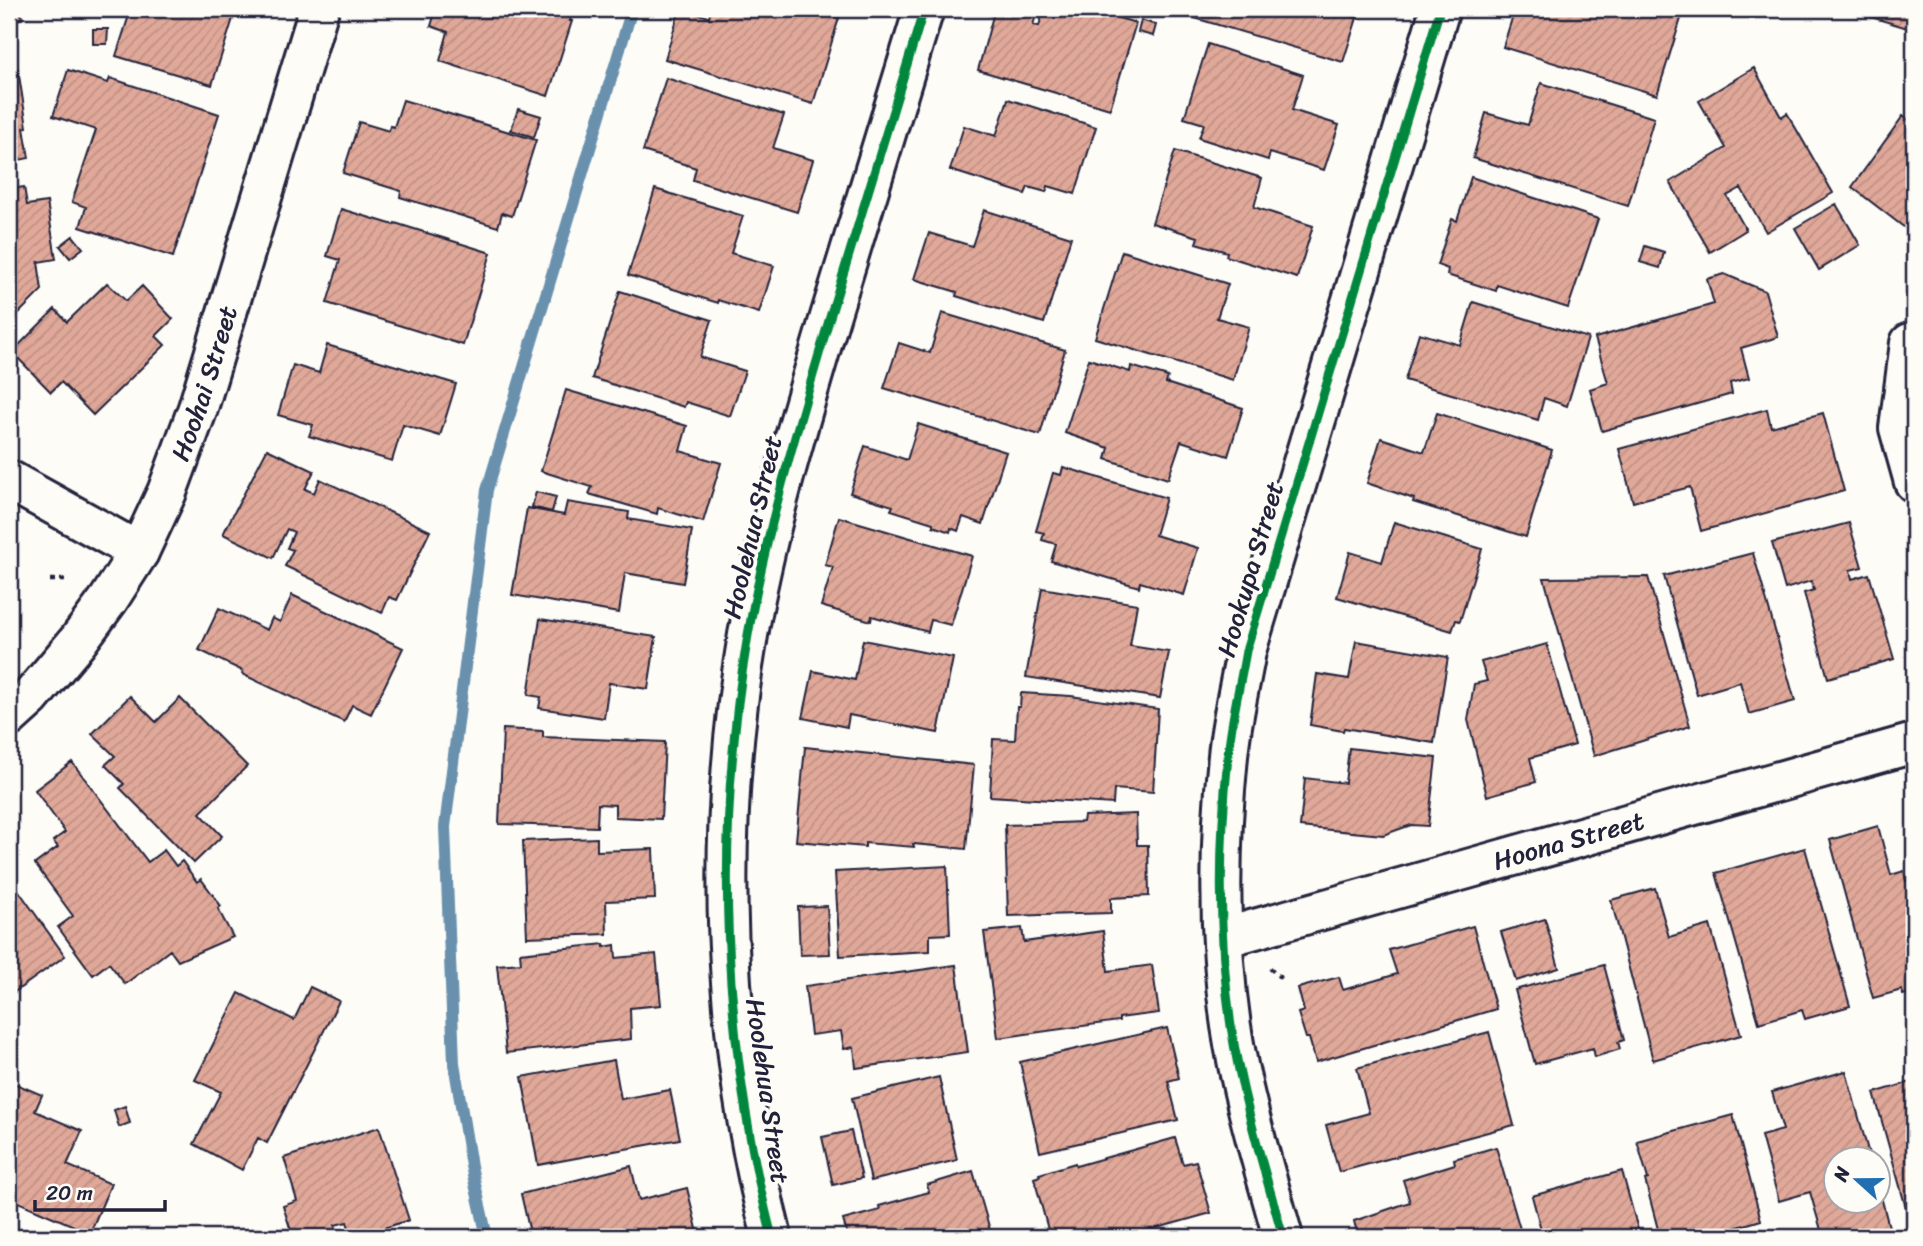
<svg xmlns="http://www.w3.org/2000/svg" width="1923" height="1246" font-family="Sriracha,sans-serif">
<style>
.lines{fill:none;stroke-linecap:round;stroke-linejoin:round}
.stream{stroke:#6991ae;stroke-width:12}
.building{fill:url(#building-hatch);stroke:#22223b;stroke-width:2}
.minor-casing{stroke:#22223b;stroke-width:44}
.path{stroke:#22223b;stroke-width:4.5;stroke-dasharray:5 5;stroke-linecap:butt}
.minor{stroke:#fdfcf7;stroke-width:38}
.cycleway-casing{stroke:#fdfcf7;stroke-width:13}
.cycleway{stroke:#00873e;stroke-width:9}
.labels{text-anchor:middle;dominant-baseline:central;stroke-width:7;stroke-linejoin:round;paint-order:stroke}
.street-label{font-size:26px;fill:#22223b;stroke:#fdfcf7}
</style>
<defs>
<pattern id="building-hatch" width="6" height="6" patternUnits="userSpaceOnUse" patternTransform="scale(1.75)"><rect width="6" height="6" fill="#e0a899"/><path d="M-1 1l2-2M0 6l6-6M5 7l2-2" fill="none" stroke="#c09085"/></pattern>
</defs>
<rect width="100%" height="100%" fill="#fdfcf7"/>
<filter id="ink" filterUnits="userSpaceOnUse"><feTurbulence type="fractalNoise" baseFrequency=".0143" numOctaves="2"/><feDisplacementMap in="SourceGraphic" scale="14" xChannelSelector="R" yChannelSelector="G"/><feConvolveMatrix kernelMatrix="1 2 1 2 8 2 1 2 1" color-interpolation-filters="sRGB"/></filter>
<g filter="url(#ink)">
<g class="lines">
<!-- stream -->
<path class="stream" d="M487 1237 471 1166 454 1063 445 827 487 490 632 9"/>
</g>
<!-- building -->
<path class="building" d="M9 9H21L22 19 9 21Z
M131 9H236L212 85 116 56Z
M412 9H574L570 21H572L548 96 440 61 448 32 431 26 434 16Z
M680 9 709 17 711 9H808L839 18 813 104 665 59Z
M988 9H1038L1033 25 1039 26 1044 9H1088L1136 23 1110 109 978 70 993 16 987 14Z
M1191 9H1350L1348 15 1357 18 1343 62 1188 16Z
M1515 9H1554L1561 11 1562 9H1684L1657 95 1503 47Z
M1862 9H1914V30L1861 14Z
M1141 20 1156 25 1153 36 1138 32Z
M93 29H108L107 44H93Z
M1208 44 1303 75 1292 110 1339 125 1324 170 1270 153 1268 160 1199 138 1204 124 1184 118Z
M1754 68 1781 117 1787 113 1833 193 1766 232 1741 188 1727 196 1746 230 1710 252 1670 182 1726 148 1699 101Z
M18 69 27 127 24 128 29 158 9 162V70Z
M68 70 108 83 110 78 219 114 173 257 80 227 86 207 72 202 96 130 53 116Z
M666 78 784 115 773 148 813 160 797 212 693 180 696 168 643 151Z
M1541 83 1654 118 1628 206 1473 158 1486 113 1528 125Z
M1008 99 1096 127 1075 194 1048 186 1046 192 1028 187 1025 194 950 170 964 126 996 136Z
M403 100 536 140 512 216 502 213 498 227 400 197 401 191 343 173 359 122 389 131 390 126 394 127Z
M518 109 541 116 534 137 511 130Z
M1903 116 1914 124V235L1852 187Z
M1175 151 1262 178 1254 207 1313 226 1297 278 1226 256 1227 252 1196 243 1198 237 1152 223Z
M1471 177 1598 219 1568 308 1497 285 1496 291 1447 275 1448 269 1437 265 1452 219 1457 221Z
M24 187 27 205 47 202 56 259 38 262 42 290 19 313 9 314V189Z
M655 189 743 216 731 253 774 266 759 313 718 300V303L628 275Z
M1836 204 1860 245 1819 270 1795 228Z
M341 209 394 225 395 223 491 253 463 345 327 303 340 260 327 256Z
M984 210 1071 237 1044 323 956 296 957 292 914 279 929 233 972 246Z
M73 236 83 248 70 258 60 246Z
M1645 246 1664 252 1660 268 1640 262Z
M1122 251 1228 284 1217 318 1249 327 1233 380 1095 338Z
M1724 274 1765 291 1778 337 1741 348 1749 378 1730 383 1732 394 1602 431 1590 389 1608 383 1595 338 1714 304 1707 279Z
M107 283 126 301 142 286 173 319 156 336 165 345 93 415 61 382 51 392 12 352 55 309 67 322Z
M620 291 712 320 700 357 745 371 730 416 686 402 684 407 592 378Z
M1473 302 1588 338 1567 406 1544 398 1538 420 1405 380 1419 333 1460 345Z
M942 313 1065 350 1040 435 884 388 899 343 930 353Z
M327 345 456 384 440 436 403 425 392 461 309 436 313 425 278 415 293 365 319 373Z
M1089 359 1130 372 1131 366 1168 377 1166 383 1243 408 1228 456 1181 441 1168 479 1106 459 1109 448 1065 433Z
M566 390 687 426 680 451 721 463 703 522 658 508 657 514 589 494 592 487 541 471Z
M1767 409 1771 427 1823 413 1844 491 1701 531 1690 487 1633 502 1619 449Z
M1437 413 1552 450 1526 537 1413 502 1414 499 1367 483 1381 438 1424 452Z
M918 424 1006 452 983 524 963 517 958 531 951 528 950 532 933 526V523L891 510 893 506 850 493 865 446 907 460Z
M267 449 314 471 305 489 314 493 320 479 430 531 397 600 389 597 382 613 285 566 293 550 287 548 294 532 287 529 273 558 223 534Z
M1063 467 1166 498 1155 535 1198 548 1184 595 1140 582 1139 587 1051 561 1056 544 1042 540 1044 533 1036 531 1053 473 1061 475Z
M536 492 556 497 552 512 532 507Z
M567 502 629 512 628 519 692 530 683 583 625 573 619 613 512 595 527 508 564 515Z
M839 517 972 556 951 625 931 620 928 632 872 616 871 621 821 606 833 567 825 565Z
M1394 522 1482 549 1460 621 1456 620 1452 631 1337 597 1350 552 1382 562Z
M1849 523 1862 567 1850 570 1852 579 1869 574 1894 659 1828 678 1804 593 1814 590 1811 581 1785 589 1772 543Z
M1753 553 1795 701 1749 714 1740 682 1697 695 1664 576Z
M1648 577 1690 726 1594 756 1544 578Z
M1042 588 1137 604 1130 646 1169 652 1160 698 1026 677Z
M292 595 403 648 371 714 352 705 344 722 242 674 243 671 199 650 219 608 267 630 272 618 280 622Z
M540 619 656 637 648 689 609 683 604 718 539 708 541 697 528 695Z
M863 640 953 658 938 733 849 715 847 727 803 718 813 671 855 680Z
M1356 641 1448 657 1434 743 1344 728 1343 731 1310 725 1317 674 1349 679Z
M1547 644 1575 745 1530 758 1536 782 1487 796 1468 720 1474 684 1487 681 1481 662Z
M1021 693 1071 696 1158 709 1153 792 1114 789 1113 804 990 796 993 739 1015 740 1017 707H1020Z
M130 696 156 722 180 698 247 766 200 813 222 836 194 863 120 788 124 784 105 765 115 756 92 734Z
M503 729 543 731V737L665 742 661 819 615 817V805L598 804 597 827 499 824Z
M805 747 974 765 966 849 913 844 914 847 865 843V847L796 841Z
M1349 748 1436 758 1428 826 1411 825 1383 835 1300 827 1305 778 1345 783Z
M72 762 148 862 164 850 176 866 182 861 197 882 201 879 221 906 218 909 233 937 178 961 170 950 125 984 109 963 93 975 58 927 73 916 35 864 58 847 53 841 65 832 35 790Z
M1136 814 1137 845H1148L1149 896 1111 898V913L1008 916 1005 825 1083 822 1084 816Z
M1878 826 1891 875 1904 871 1906 881 1914 879V992L1903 995 1902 990 1873 998 1830 840Z
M597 838V851L653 849 655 899 606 901 607 934 527 937 523 841Z
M1805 848 1850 1006 1805 1019 1802 1010 1759 1023 1716 873Z
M947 866 950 934 930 935V951L840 956 835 872Z
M9 877 65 956 9 996Z
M1655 888 1669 937 1710 925 1741 1035 1653 1060 1611 900Z
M827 906 830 954 800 955 798 907Z
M1545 919 1559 968 1516 981 1501 932Z
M1473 926 1496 1009 1316 1062 1309 1038H1306L1298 1013 1304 1011 1298 988 1339 977 1343 990 1397 974 1389 950Z
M1022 928 1024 942 1103 931 1108 971 1152 965 1159 1013 1119 1018V1021L998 1038 984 932Z
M604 944V947L615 945 616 958 656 954 661 1005 630 1008 631 1039 506 1053 497 965 521 963 520 953Z
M956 965 968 1052 856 1068 854 1047 844 1049 841 1031 811 1035 805 986Z
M1604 965 1624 1040 1618 1042 1620 1049 1595 1057 1593 1048 1535 1064 1515 990Z
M310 987 339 1001 267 1143 258 1138 242 1170 194 1144 221 1092 195 1080 239 993 294 1020Z
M1167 1028 1179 1078 1168 1081 1178 1120 1040 1152 1020 1062Z
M1489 1032 1514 1125 1339 1172 1326 1125 1369 1113 1357 1068Z
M614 1060 621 1099 670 1090 680 1139 538 1165 522 1077Z
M1846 1071 1870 1158H1836V1200H1878V1185L1889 1227 1850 1237H1823L1810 1192 1779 1201 1761 1136 1783 1130 1772 1092Z
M939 1077 957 1160 871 1181 852 1098Z
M9 1081 42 1095 35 1111 82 1131 67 1165 111 1184 90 1233 9 1198Z
M1914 1081V1225L1911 1226 1874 1093Z
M125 1106 130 1123 119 1127 114 1110Z
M1733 1115 1761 1220 1721 1232 1722 1237H1660L1645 1180 1648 1179 1637 1141Z
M379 1127 409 1220 356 1237H352L347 1222 335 1225 339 1237H293L283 1206 297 1201 284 1158Z
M851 1131 862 1178 833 1185 822 1137Z
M1175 1138 1183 1164 1196 1161 1211 1213 1125 1237H1050L1034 1178 1040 1176 1039 1174 1075 1163 1076 1166Z
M1496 1147 1522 1236 1358 1237 1354 1221 1410 1202 1403 1180 1455 1164 1454 1159Z
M631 1166 639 1200 687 1188 699 1237H531L521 1194Z
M973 1171 992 1237H848L843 1220 880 1210 879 1206 929 1192 927 1185Z
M1622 1171 1640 1237H1543L1532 1196Z
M9 1228 24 1231 22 1237H9Z"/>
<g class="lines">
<defs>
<g id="minor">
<path d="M1910 343 1899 428 1914 482"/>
<path d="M9 480 139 552"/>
<path id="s1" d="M9 717 30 698 78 641 109 599 139 552 167 492 198 408 319 9"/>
<path id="s2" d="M1223 938 1914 743"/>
<path d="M772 1237C722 1042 714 834 748 635 767 527 799 422 830 317 861 214 893 112 924 9"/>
<path d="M1283 1237C1264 1168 1242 1098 1231 1026 1218 937 1219 846 1228 756 1231 721 1240 686 1246 651L1440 9"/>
</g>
</defs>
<!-- minor casing -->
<use href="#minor" class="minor-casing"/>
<!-- path -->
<path class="path" d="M50 580H70
M1270 968 1282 979"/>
<!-- minor -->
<use href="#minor" class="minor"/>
<defs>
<path id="cycleway" d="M772 1237C722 1042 714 834 748 635 767 527 799 422 830 317 861 214 893 112 924 9
M1283 1237C1264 1168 1242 1098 1231 1026 1218 937 1219 846 1228 756 1231 721 1240 686 1246 651L1440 9"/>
</defs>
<!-- cycleway casing -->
<use href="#cycleway" class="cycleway-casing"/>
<!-- cycleway -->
<use href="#cycleway" class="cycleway"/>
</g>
</g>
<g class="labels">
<!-- street labels -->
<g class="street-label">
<text stroke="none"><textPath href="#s1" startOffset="392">Hoohai Street</textPath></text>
<text transform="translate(752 527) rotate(-77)">Hoolehua Street</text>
<text transform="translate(1250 569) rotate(-74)">Hookupa Street</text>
<text stroke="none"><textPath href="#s2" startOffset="359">Hoona Street</textPath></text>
<text transform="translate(768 1091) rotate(82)">Hoolehua Street</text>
</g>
</g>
<!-- margin -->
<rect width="1923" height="1246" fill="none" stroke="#fdfcf7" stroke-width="35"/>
<rect x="18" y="18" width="1888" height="1211" fill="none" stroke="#22223b" stroke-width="2.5" filter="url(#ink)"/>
<!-- north arrow -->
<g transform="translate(1857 1180) rotate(291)"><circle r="33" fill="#fdfcf7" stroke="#a5a5ac" stroke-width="2"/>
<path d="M0-5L12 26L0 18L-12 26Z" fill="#1f6fb2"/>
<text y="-10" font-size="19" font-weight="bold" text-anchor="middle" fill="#22223b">N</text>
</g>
<!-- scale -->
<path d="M35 1200v10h130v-10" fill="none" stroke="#22223b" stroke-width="3.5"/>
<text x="46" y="1200" font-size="21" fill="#22223b" stroke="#fdfcf7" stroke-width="5" paint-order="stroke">20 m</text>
</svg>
